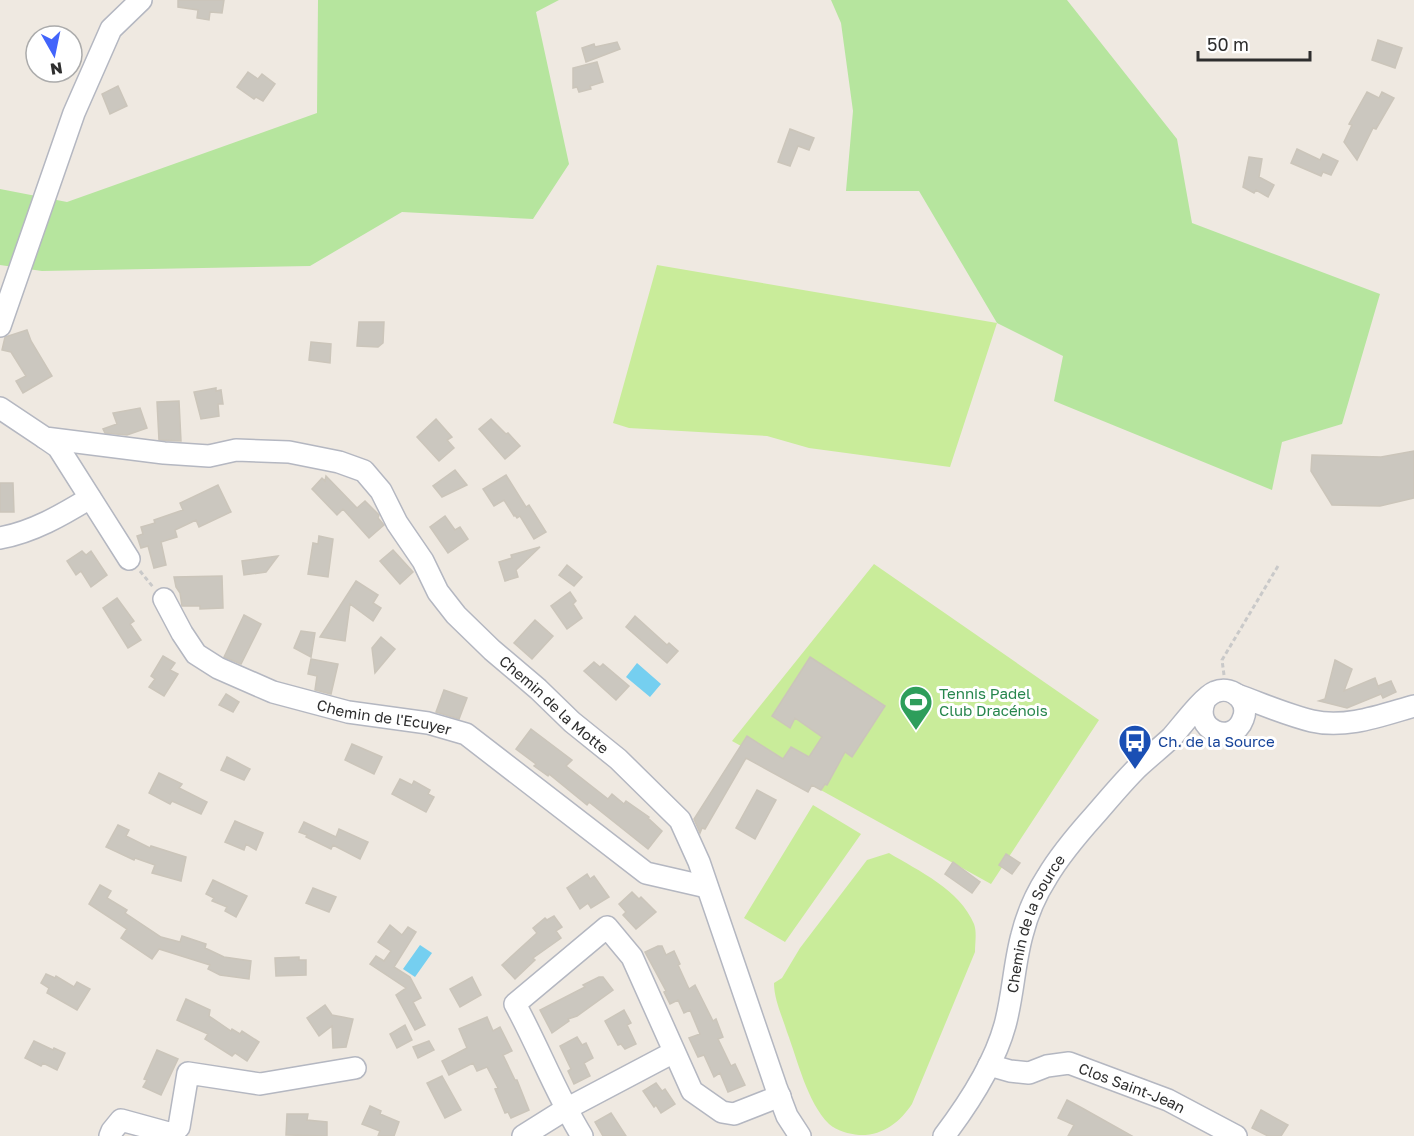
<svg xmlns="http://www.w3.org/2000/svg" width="1414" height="1136" font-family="'Golos Text',sans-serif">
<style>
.green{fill:#b6e59e}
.pitch{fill:#c9ec9a}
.water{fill:#75cff0}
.building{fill:#cbc7bf;stroke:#cbc5ba;stroke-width:1.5}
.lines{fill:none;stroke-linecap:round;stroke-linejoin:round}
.minor-casing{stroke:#b4b7c1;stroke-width:24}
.path{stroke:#c9c9c9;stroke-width:3;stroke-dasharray:4.5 3;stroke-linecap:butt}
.minor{stroke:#fff;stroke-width:21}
.labels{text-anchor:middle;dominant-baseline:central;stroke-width:6;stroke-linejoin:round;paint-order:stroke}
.leisure-label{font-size:15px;fill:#27864d;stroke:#fff;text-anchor:start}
.street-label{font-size:15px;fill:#2e2e2e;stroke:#fff}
.transit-label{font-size:15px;fill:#164399;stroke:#fff;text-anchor:start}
</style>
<rect width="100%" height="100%" fill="#efe9e1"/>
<!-- green -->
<path class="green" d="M318 0H559L536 12 569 164 533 219 402 212 310 266 42 271 0 265V189L67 202 317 113Z
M831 0H1067L1177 139 1192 223 1380 294 1342 424 1282 442 1272 490 1054 401 1063 356 997 323 919 191H846L853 111 841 23Z"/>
<!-- pitch -->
<path class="pitch" d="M657 265 997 323 950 467 809 448 767 436 629 428 613 423Z
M874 564 1099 720 991 884 732 741Z
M813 805 861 834 785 942 744 918Z
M889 853C919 871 960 890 974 924 977 932 975 943 975 952L912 1104C900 1122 883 1136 859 1135 849 1134 837 1131 829 1124 807 1102 798 1061 787 1032 782 1016 774 999 774 983L782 978 800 948 867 860Z"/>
<!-- water -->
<path class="water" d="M637 663 661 684 650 697 626 677Z
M420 945 432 953 415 977 403 969Z"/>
<!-- building -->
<path class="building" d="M178 0H224L222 13 210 12 209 20 197 18 198 10 178 7Z
M1378 40 1402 48 1395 68 1372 60Z
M617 42 620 49 586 62 582 48 594 44 595 47Z
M597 62 603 82 590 86 591 89 579 92 577 87 573 88V68Z
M248 72 258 79 262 74 275 84 263 101 256 97 254 99 237 87Z
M118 86 127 106 110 114 102 94Z
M1367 92 1379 98 1382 92 1394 98 1376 129 1373 128 1357 160 1344 142 1352 125 1349 124Z
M790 129 814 138 809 150 798 146 790 166 778 162Z
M1297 149 1320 160 1323 154 1338 161 1331 175 1323 172 1321 176 1291 163Z
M1249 157 1262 159 1259 177 1274 185 1268 197 1256 190 1254 193 1243 187Z
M359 322H384L383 343 378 347 357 346Z
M27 330 31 341 52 376 23 393 16 381 26 376 11 352 2 350 5 337Z
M311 342 331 344 330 363 309 360Z
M216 388V391L221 390 223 404H218L219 416 201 419 194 392Z
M179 401 181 441 159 440 157 402Z
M140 408 147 428 127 435 105 433 103 429 117 424 113 413Z
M436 419 452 437 447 440 454 448 439 461 417 437Z
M491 419 506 434 508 433 520 446 505 459 479 429Z
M1414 451V498L1380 506 1332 505 1311 471 1312 455 1381 457Z
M455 470 467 485 442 497 433 486Z
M506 475 526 507 529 505 546 532 534 539 520 516 517 518 515 515 514 516 504 500 494 506 483 489Z
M326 476 357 508 365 501 379 515 378 518 384 525 369 538 343 509 337 515 312 489 322 478 325 481Z
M0 483H13L14 512H0Z
M218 485 231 512 199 527 196 520 175 530 177 537 161 542 166 565 154 568 148 546 141 548 137 536 143 534 141 527 155 523 154 520 183 510 180 503Z
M445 516 455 530 460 527 468 539 448 553 430 527Z
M319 536 333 539 328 577 308 574 313 543 318 544Z
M540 547 516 570 518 577 505 581 499 562 512 558 511 555Z
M393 550 413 572 400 584 380 561Z
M82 551 86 555 91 551 107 575 91 587 81 571 76 575 67 561Z
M278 556 266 572 244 575 242 561Z
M567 565 582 577 574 586 559 575Z
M222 576 223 608 200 609V606H182L180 593 176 587 174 577Z
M356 581 378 595 373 603 381 608 373 621 350 604 345 641 320 637Z
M570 592 576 601 573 604 582 618 567 629 551 606Z
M117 598 134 621 130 624 141 640 128 648 103 608Z
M244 615 261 624 241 664 224 657Z
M635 616 667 645 669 643 678 651 667 663 626 627Z
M535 620 553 636 532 659 514 643Z
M301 631 315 633 311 657 294 648Z
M381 637 395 649 375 673 372 648Z
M163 656 175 663 170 670 178 674 164 696 149 687 155 679 151 676Z
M810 657 885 706 852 757 845 752 827 785 825 784 821 790 812 785 808 792 746 758 705 829 702 828 700 833 694 819 747 736 783 759 791 747 809 757 822 737 795 718 790 728 772 716Z
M311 659 338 664 331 694 315 690 317 676 308 674Z
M1335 660 1352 669 1344 691 1375 678 1379 689 1378 686 1391 681 1396 692 1383 698 1381 694 1347 708 1319 701 1325 699Z
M594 662 600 667 603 664 629 686 616 700 584 671Z
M444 690 467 698 459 719 436 712Z
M226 694 239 702 233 712 219 705Z
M531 729 572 760 566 766 608 799 612 794 624 804 626 801 649 817 648 818 662 831 648 849 589 802 587 805 549 774 548 776 534 766 536 764 516 749Z
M352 744 382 757 374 774 345 760Z
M227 757 250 769 244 780 221 770Z
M159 773 182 784 179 788 207 802 201 814 172 801 170 804 149 793Z
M400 779 412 785 414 781 430 790 428 794 434 797 426 812 392 794Z
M757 790 776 800 755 839 736 828Z
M235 821 263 833 256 850 246 844 244 850 225 842Z
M304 822 336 837 339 829 368 842 360 859 333 845 331 849 306 837 307 835 299 832Z
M118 825 129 830 126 836 150 848 151 846 186 857 181 881 152 873 155 865 135 858 134 860 106 847Z
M1006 854 1020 863 1012 874 999 865Z
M953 862 980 882 972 893 945 874Z
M587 874 590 879 594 876 609 897 591 908 588 903 580 909 567 888Z
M213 880 247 896 236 917 225 911 227 907 212 901 214 898 206 894Z
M100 885 111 891 107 898 127 910 125 913 161 937 180 942 182 936 206 944 205 948 224 957 251 961 249 979 220 975 208 969 210 965 159 949 152 959 121 938 127 929 89 904Z
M313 888 336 897 329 912 306 903Z
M632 892 639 899 641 897 656 912 636 929 623 915 626 912 619 904Z
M554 916 562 927 556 931 561 938 533 958 535 960 515 979 502 965 537 933 533 928 545 918 547 920Z
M390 925 402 935 408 927 416 932 394 967 410 977 421 998 413 1002 425 1025 415 1030 396 995 406 988 370 964 376 956 384 961 391 951 378 942Z
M658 946H662L666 955 674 951 680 964 678 965 689 989 695 985 713 1021 716 1019 723 1037 718 1039 731 1066 735 1064 745 1085 728 1092 720 1073 714 1077 704 1055 698 1057 689 1038 700 1034 690 1010 684 1013 678 1000 670 1004 664 992 666 991 645 952Z
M299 957V960H306V975L276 976 275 958Z
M46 974 55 978 56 976 74 987 77 982 90 989 77 1010 47 993 49 988 41 983Z
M472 977 481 995 460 1007 450 989Z
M599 977H603L613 990 577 1016 568 1019 569 1021 552 1033 540 1010 585 987 583 985Z
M186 999 210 1010 209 1016 231 1031 232 1029 240 1034 242 1031 259 1042 247 1061 235 1053 232 1056 205 1039 208 1034 177 1020Z
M325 1005 332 1015 353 1019 346 1047 333 1048 332 1026 319 1036 307 1018Z
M624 1010 631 1023 627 1025 636 1044 625 1049 621 1044 618 1045 605 1021Z
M487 1017 493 1031 500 1027 512 1051 503 1055 515 1080H517L529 1110 511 1118 508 1112 505 1113 495 1089 498 1088 487 1067 477 1071 473 1063 449 1075 442 1061 467 1048 459 1029Z
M405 1025 412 1040 397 1048 390 1034Z
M577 1037 582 1045 586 1043 593 1058 584 1063 590 1076 574 1084 568 1071 571 1069 560 1046Z
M34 1041 53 1050 54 1048 65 1053 57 1070 43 1063 41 1066 25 1058Z
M429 1041 434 1050 418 1058 413 1047Z
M157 1050 178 1059 161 1095 143 1087 147 1080 144 1079Z
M442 1076 461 1110 445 1118 427 1083Z
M656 1083 662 1091 665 1089 675 1104 661 1113 656 1105 654 1107 643 1091Z
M1067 1100 1082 1108 1132 1136H1068L1074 1125 1058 1118Z
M370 1106 381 1111 380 1114 399 1122 394 1136H378L380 1131 362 1124Z
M1261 1110 1288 1125 1281 1136H1268L1252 1128Z
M611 1113 626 1136H603L595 1122Z
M287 1114H308L307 1120 327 1122V1136L286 1135Z"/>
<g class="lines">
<defs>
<g id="minor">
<path d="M0 326 74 113 111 29 141 0"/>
<path id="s1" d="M0 408 45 438 164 453 209 456 236 450 289 452 339 462 364 471 381 491 397 523 423 561 438 592 456 615 492 650 538 689 572 722 618 759 680 820 699 862 776 1087 787 1116 800 1136"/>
<path d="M45 438 58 447 129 559"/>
<path d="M0 538C33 532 62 515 90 498"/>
<path id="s2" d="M164 599 182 633 196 654 218 668 273 692 348 712 428 723 466 734 646 873 707 887"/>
<path d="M1237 695C1262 704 1287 715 1312 721 1346 729 1382 715 1414 706"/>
<path id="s3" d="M989 1065 1010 1071 1029 1073 1047 1066 1069 1063 1168 1100 1236 1136"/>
<path d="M110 1136 112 1131 121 1120 172 1134 179 1127 188 1073 260 1084 355 1068"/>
<path d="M523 1136 566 1109 674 1052"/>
<path d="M582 1136C556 1094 539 1048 515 1004L607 927 632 957 692 1091 722 1112 734 1114 780 1096"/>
<path id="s4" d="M944 1136C969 1103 994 1065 1005 1025 1013 996 1014 964 1022 935 1027 915 1036 894 1047 877 1060 855 1077 835 1094 816 1108 800 1122 783 1137 768 1148 758 1160 748 1171 738 1181 727 1203 697 1215 692 1224 688 1234 691 1240 698 1245 704 1246 712 1243 719 1233 747 1191 730 1205 700"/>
</g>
</defs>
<!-- minor casing -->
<use href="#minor" class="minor-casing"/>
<!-- path -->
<path class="path" d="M140 571 153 587
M1224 675 1222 660 1278 566"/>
<!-- minor -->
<use href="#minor" class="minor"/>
</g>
<!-- icons -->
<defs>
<symbol id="stadium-pin" viewBox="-11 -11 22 30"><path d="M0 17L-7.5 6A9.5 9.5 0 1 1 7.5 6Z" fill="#2e9e5b" stroke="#fff"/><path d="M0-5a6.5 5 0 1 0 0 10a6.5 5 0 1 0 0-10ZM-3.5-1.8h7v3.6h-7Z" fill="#fff"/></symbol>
<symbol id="bus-pin" viewBox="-11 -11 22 30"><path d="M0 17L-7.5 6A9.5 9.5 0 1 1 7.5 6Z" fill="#1a4fb4" stroke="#fff"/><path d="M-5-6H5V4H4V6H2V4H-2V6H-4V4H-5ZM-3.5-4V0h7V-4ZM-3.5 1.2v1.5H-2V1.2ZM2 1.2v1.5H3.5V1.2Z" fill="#fff"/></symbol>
</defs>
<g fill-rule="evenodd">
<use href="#stadium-pin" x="897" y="683" width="38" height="52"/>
<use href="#bus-pin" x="1116" y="722" width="38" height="52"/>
</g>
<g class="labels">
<!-- leisure labels -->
<g class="leisure-label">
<text x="939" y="693">Tennis Padel<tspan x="939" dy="17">Club Dracénois</tspan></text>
</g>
<!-- street labels -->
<g class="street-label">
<text stroke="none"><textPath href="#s1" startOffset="682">Chemin de la Motte</textPath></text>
<text stroke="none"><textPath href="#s2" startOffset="264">Chemin de l'Ecuyer</textPath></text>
<text stroke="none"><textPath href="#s4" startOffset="234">Chemin de la Source</textPath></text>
<text stroke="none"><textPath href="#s3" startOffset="150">Clos Saint-Jean</textPath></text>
</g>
<!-- transit labels -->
<g class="transit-label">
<text x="1158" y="741">Ch. de la Source</text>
</g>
</g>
<!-- north arrow -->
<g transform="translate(54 54) rotate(171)"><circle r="28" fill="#ffffff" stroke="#ababab" stroke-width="1.5"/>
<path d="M0-4.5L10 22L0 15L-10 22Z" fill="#4264fb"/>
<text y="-9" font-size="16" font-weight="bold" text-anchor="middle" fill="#2e2e2e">N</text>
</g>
<!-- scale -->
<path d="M1198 51v9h112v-9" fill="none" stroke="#2e2e2e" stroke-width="3"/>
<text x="1207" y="51" font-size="18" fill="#2e2e2e" stroke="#ffffff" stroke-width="4.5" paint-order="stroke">50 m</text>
</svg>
